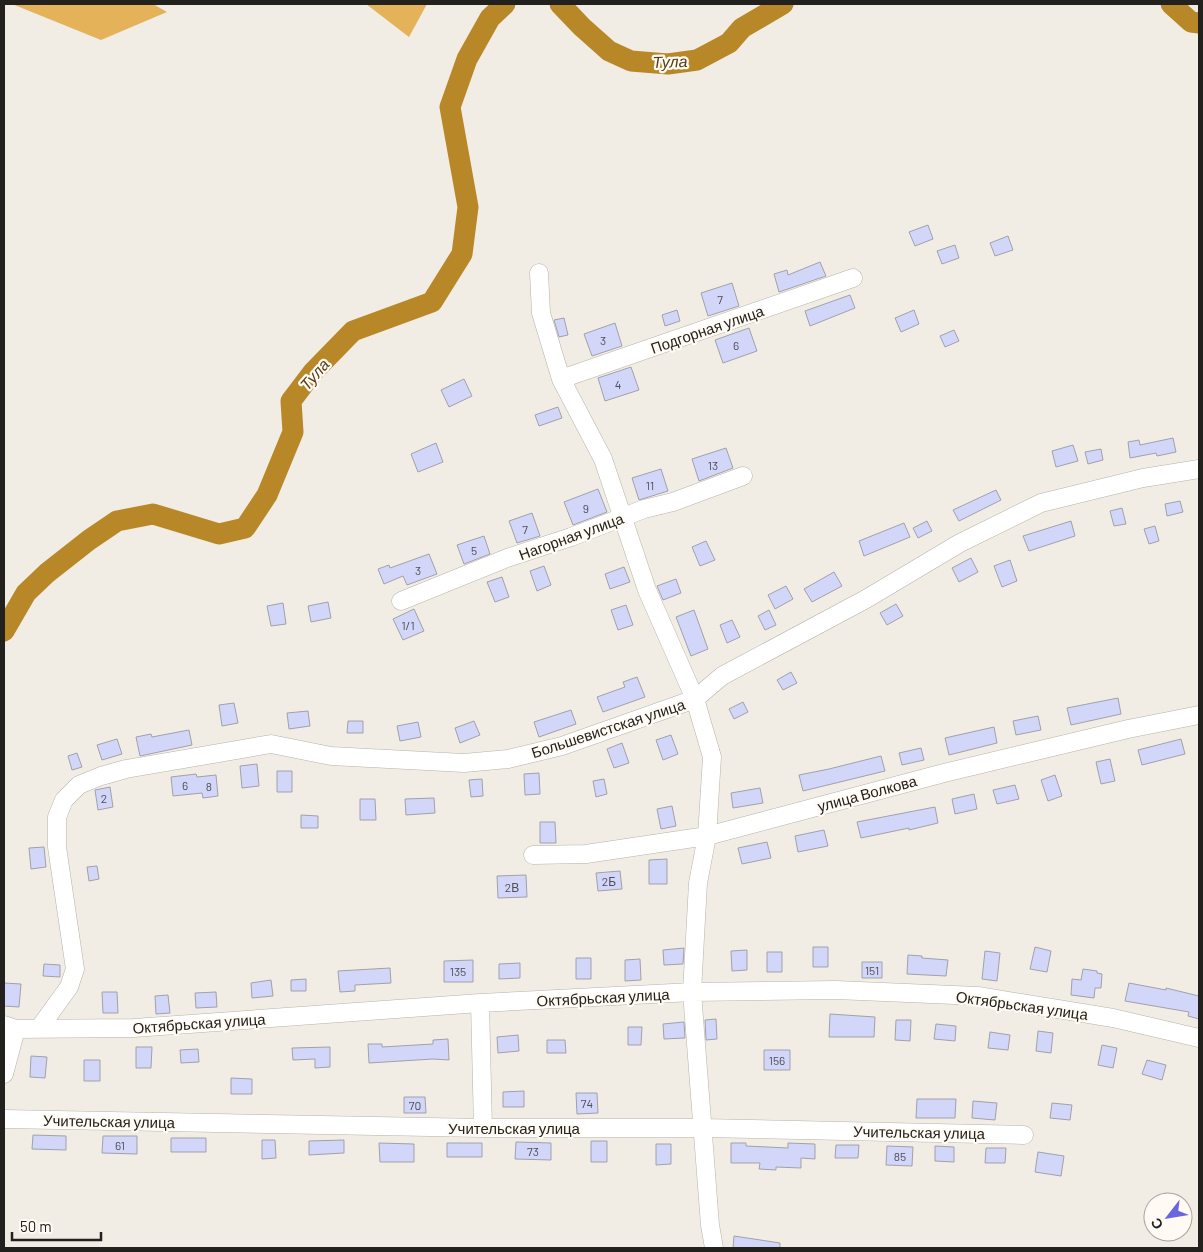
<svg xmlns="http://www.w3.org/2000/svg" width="1203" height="1252" font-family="Barlow,sans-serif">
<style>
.forest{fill:#e4b258}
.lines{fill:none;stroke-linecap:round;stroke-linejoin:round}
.river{stroke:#b88828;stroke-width:21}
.building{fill:#d2d6f9;stroke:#a0a1aa}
.minor-casing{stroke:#b7b2aa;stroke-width:19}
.minor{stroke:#fff;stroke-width:18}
.labels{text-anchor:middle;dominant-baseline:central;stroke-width:4.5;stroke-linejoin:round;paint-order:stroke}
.number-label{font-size:12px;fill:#4f4e55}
.street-label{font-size:15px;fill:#23211e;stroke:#fffaf3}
.water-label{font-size:16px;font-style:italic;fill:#523d17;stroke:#fffaf3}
</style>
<rect width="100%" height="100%" fill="#f2ede4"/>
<!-- forest -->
<path class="forest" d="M12 4H153L167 12 101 40Z
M366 4H427L409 37Z"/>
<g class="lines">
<!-- river -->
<path class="river" d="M560 4 582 27 609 51 631 61 668 64 697 60 729 43 742 28 783 4
M1171 4 1191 22 1199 23
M4 631 26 593 47 573 89 540 117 521 153 514 219 534 245 528 267 495 293 432 291 401 313 372 353 331 432 302 462 254 468 207 450 107 467 59 490 18 505 4"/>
</g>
<!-- building -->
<path class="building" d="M928 225 933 239 915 246 909 232Z
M1008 236 1013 250 995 256 990 243Z
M955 245 959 258 942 264 937 251Z
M820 262 826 276 779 292 774 274 787 270 788 275Z
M732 283 739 306 708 316 701 293Z
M850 295 855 308 810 326 805 311Z
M677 310 680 321 665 326 662 315Z
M914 310 919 324 901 332 895 318Z
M564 318 568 335 559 337 554 320Z
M615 323 622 346 592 356 584 334Z
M749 328 757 351 723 363 715 340Z
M954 330 959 341 945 347 940 336Z
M631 367 639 390 605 401 598 378Z
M464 379 472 396 449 407 441 390Z
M558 407 562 418 539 426 535 415Z
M1173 438 1176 452 1157 456 1156 453 1130 458 1128 442 1139 440 1140 445Z
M436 443 443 462 418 472 411 454Z
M1073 445 1078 461 1056 467 1052 451Z
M726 448 733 468 699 481 692 459Z
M1101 449 1103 460 1088 464 1085 452Z
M661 469 668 491 639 500 632 478Z
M598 489 607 512 573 525 564 502Z
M996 490 1001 500 959 521 953 510Z
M1180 501 1183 512 1167 516 1165 504Z
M1122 508 1126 524 1114 526 1110 511Z
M532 513 540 536 517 543 509 521Z
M927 521 932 531 918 538 913 528Z
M1071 521 1075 536 1029 551 1023 536Z
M904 523 910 537 864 556 859 541Z
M1155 526 1159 541 1149 544 1144 529Z
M484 536 490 554 464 564 457 545Z
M706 541 715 560 700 566 692 547Z
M429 554 437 574 407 585 403 576 384 584 378 569 389 565 390 568Z
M971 558 978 572 959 582 952 568Z
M1010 560 1017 581 1002 587 994 566Z
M544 566 551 585 537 591 530 571Z
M624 567 630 582 610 589 605 574Z
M834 572 842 586 812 602 804 589Z
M502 577 509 597 495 602 487 582Z
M676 579 681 593 663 600 657 586Z
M786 586 793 599 775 609 768 595Z
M328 602 331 618 311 622 308 606Z
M283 603 286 624 271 626 267 606Z
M896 604 903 616 887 625 880 613Z
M626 605 633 625 618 630 611 610Z
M414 609 424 631 403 640 393 619Z
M694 610 708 649 691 656 676 617Z
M769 610 776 625 765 630 758 616Z
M732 620 740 637 727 643 720 625Z
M791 672 797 683 783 690 777 680Z
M637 677 645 697 603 712 597 697 625 687 623 682Z
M1118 698 1121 714 1071 725 1067 708Z
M743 702 748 712 734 719 729 709Z
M234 703 238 723 222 726 219 705Z
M571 710 576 724 539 737 534 722Z
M308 711 310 726 289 729 287 713Z
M1038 716 1041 730 1016 735 1013 721Z
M348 721H363V733H347Z
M474 721 480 735 460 743 455 728Z
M418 722 421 737 400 741 397 726Z
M994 727 997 743 949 755 945 738Z
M189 730 192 745 140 756 136 737 151 734 152 737Z
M671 735 678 754 663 760 656 740Z
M117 739 122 754 102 760 97 745Z
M1181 739 1185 754 1142 765 1138 750Z
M622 743 629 763 614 768 607 749Z
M921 748 924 760 902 765 899 753Z
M77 753 82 767 72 770 68 756Z
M881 756 885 771 803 791 799 775 829 769Z
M1110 759 1115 781 1101 784 1096 762Z
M257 764 259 786 242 788 240 766Z
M277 771H292V792H277Z
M539 773 540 794 525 795 524 774Z
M196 774 197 777 216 775 218 796 203 798 202 793 173 796 171 777Z
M1055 775 1062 796 1048 801 1041 780Z
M482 779 483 796 471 797 469 780Z
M604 779 607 794 596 797 593 781Z
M1015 785 1019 799 997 804 993 790Z
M110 787 113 807 98 810 95 790Z
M760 788 763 803 733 808 731 793Z
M974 794 977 809 955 814 952 799Z
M434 798 435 813 406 815 405 799Z
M360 799H375L376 820H360Z
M672 806 676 826 661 829 657 809Z
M935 807 938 823 909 830V828L861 838 857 822Z
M301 815 318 816V828H301Z
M540 822H555L556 843H540Z
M824 830 828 846 798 852 795 836Z
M767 842 771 858 742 864 738 848Z
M44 847 46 867 31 869 29 848Z
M667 859V884H649V860Z
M97 866 99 879 89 881 87 867Z
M620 871 622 889 598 891 596 873Z
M526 875 527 897 498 898 497 876Z
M813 947H828V967H813Z
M1035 947 1051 951 1047 972 1030 969Z
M684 948 683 964 664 965 663 950Z
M747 950V970L732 971 731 951Z
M985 951 1000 953 997 981 982 979Z
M767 952H782V972H767Z
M908 955 922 956V958L948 960 946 976 907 974Z
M576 958H591V979H576Z
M640 959 641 980 625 981V960Z
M473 960V982H444V961Z
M862 962H882V978H862Z
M520 963V978L499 979V964Z
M44 964 60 965V977L43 976Z
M390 968 391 983 355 985V991L340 992 338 971Z
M1083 969 1097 971V973L1102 974 1101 988H1095L1094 998 1071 995 1072 979 1081 980Z
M306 979V991H291V980Z
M271 980 273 996 252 998 251 983Z
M4 983 21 984 19 1007 4 1006Z
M1129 983 1166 990V988L1199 996V1019L1188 1016 1189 1012 1125 1001Z
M102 992H117L118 1013H103Z
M216 992 217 1007 196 1008 195 993Z
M168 995 170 1013 156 1014 155 996Z
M830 1014 875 1017 874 1037H829Z
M716 1019 717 1039 706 1040 705 1020Z
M896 1020H911L910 1041 895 1040Z
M684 1022 685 1038 664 1039 663 1024Z
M936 1024 956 1026 955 1041 934 1039Z
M628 1027H642L641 1045H628Z
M1038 1031 1053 1033 1051 1053 1036 1051Z
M990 1032 1010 1035 1008 1050 988 1048Z
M518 1035 519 1051 498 1053 497 1037Z
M448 1039 449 1060 433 1059 369 1063 368 1044H382V1047L433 1044V1040Z
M547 1040H565L566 1053H547Z
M1102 1045 1117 1048 1113 1068 1098 1065Z
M136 1047H152L151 1068H136Z
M330 1047V1067L315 1068V1059L293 1060 292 1048Z
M198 1049 199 1062 181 1063 180 1050Z
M764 1050H790V1070H764Z
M31 1056 47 1057 45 1078 30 1077Z
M84 1060H100V1081H84Z
M1147 1060 1166 1065 1162 1080 1142 1074Z
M231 1078 252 1079V1094H231Z
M524 1091V1107H503V1092Z
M576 1093H597L598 1113 577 1114Z
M404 1097H425L426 1113H404Z
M917 1099H956L955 1118H916Z
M973 1101 997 1103 995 1120 972 1118Z
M1052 1103 1072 1105 1070 1120 1050 1118Z
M33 1135 66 1136V1150L32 1149Z
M103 1136H137V1154L102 1153Z
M171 1138H206V1152H171Z
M262 1140H275L276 1158 262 1159Z
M344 1140V1153L309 1155V1141Z
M591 1141H607V1162H591Z
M516 1142 551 1143V1160L515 1159Z
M379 1143 414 1144V1162H380Z
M447 1143H482V1157H447Z
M731 1143H746V1146L788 1148V1143L815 1144V1159L801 1158V1168L776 1167V1170L759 1169 760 1163H731Z
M656 1144H671V1164L656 1165Z
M836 1145H859L858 1158H835Z
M887 1146 913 1147 912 1166 886 1165Z
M935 1146 954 1147V1162L935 1161Z
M986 1148H1006L1005 1163H985Z
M1038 1152 1064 1156 1061 1176 1035 1172Z
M734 1236 780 1243V1248H733Z"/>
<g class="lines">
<defs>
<path id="minor" d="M539 273 541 313 561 379 603 459 647 590 695 699 712 757 707 836 698 883 692 992 710 1225 714 1248
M561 379 853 278
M401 601 507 558 571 537 644 509 673 502 743 476
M533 855 586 854 707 836 944 773 1128 729 1199 715
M480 1003 483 1128
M4 1025 16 1029 134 1028 480 1003 692 992 836 990 978 996 1113 1018 1199 1038
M40 1027 69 987 75 969 57 847V817L64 800 79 785 101 776 126 769 271 744 331 756 464 763 508 759 562 746 695 699 722 676 866 599 960 543 1041 503 1143 478 1199 469
M4 1074 16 1029
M4 1119 483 1128H702L1024 1135"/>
</defs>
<!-- minor casing -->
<use href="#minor" class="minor-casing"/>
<!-- minor -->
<use href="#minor" class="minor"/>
</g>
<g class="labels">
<!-- number labels -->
<g class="number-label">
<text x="720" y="299">7</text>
<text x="603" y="340">3</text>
<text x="736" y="345">6</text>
<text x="618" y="384">4</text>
<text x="713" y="465">13</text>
<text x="650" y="485">11</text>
<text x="586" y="508">9</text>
<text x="525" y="529">7</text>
<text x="474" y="550">5</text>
<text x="418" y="570">3</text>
<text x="408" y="625">1/1</text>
<text x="185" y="785">6</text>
<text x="209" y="786">8</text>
<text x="104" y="798">2</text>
<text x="609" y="881">2Б</text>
<text x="512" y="887">2В</text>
<text x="872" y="970">151</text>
<text x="458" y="971">135</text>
<text x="777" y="1060">156</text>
<text x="587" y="1103">74</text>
<text x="415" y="1105">70</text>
<text x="120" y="1145">61</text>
<text x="533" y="1151">73</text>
<text x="900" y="1156">85</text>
</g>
<!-- street labels -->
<g class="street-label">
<text transform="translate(707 329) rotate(-19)">Подгорная улица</text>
<text transform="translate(571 536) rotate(-20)">Нагорная улица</text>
<text transform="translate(608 728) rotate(-18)">Большевистская улица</text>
<text transform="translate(867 793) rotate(-15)">улица Волкова</text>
<text transform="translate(603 997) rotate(-3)">Октябрьская улица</text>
<text transform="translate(1022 1005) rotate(8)">Октябрьская улица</text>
<text transform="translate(199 1023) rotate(-4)">Октябрьская улица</text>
<text transform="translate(109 1121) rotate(1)">Учительская улица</text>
<text x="514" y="1128">Учительская улица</text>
<text transform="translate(919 1132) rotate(1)">Учительская улица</text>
</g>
<!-- water labels -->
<g class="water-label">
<text transform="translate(670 61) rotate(-2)">Тула</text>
<text transform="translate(314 374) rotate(-49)">Тула</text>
</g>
</g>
<!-- border -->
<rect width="1203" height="1252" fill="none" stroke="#23211e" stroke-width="10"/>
<!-- north arrow -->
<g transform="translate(1168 1217) rotate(239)"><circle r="24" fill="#fffaf3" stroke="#a7a39e"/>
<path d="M0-4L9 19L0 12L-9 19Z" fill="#6b66e0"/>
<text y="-8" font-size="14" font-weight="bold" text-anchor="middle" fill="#23211e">С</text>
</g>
<!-- scale -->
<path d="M12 1232v8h89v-8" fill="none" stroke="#23211e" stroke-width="2.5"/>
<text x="20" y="1232" font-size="15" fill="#23211e" stroke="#fffaf3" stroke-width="4" paint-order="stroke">50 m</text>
</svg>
